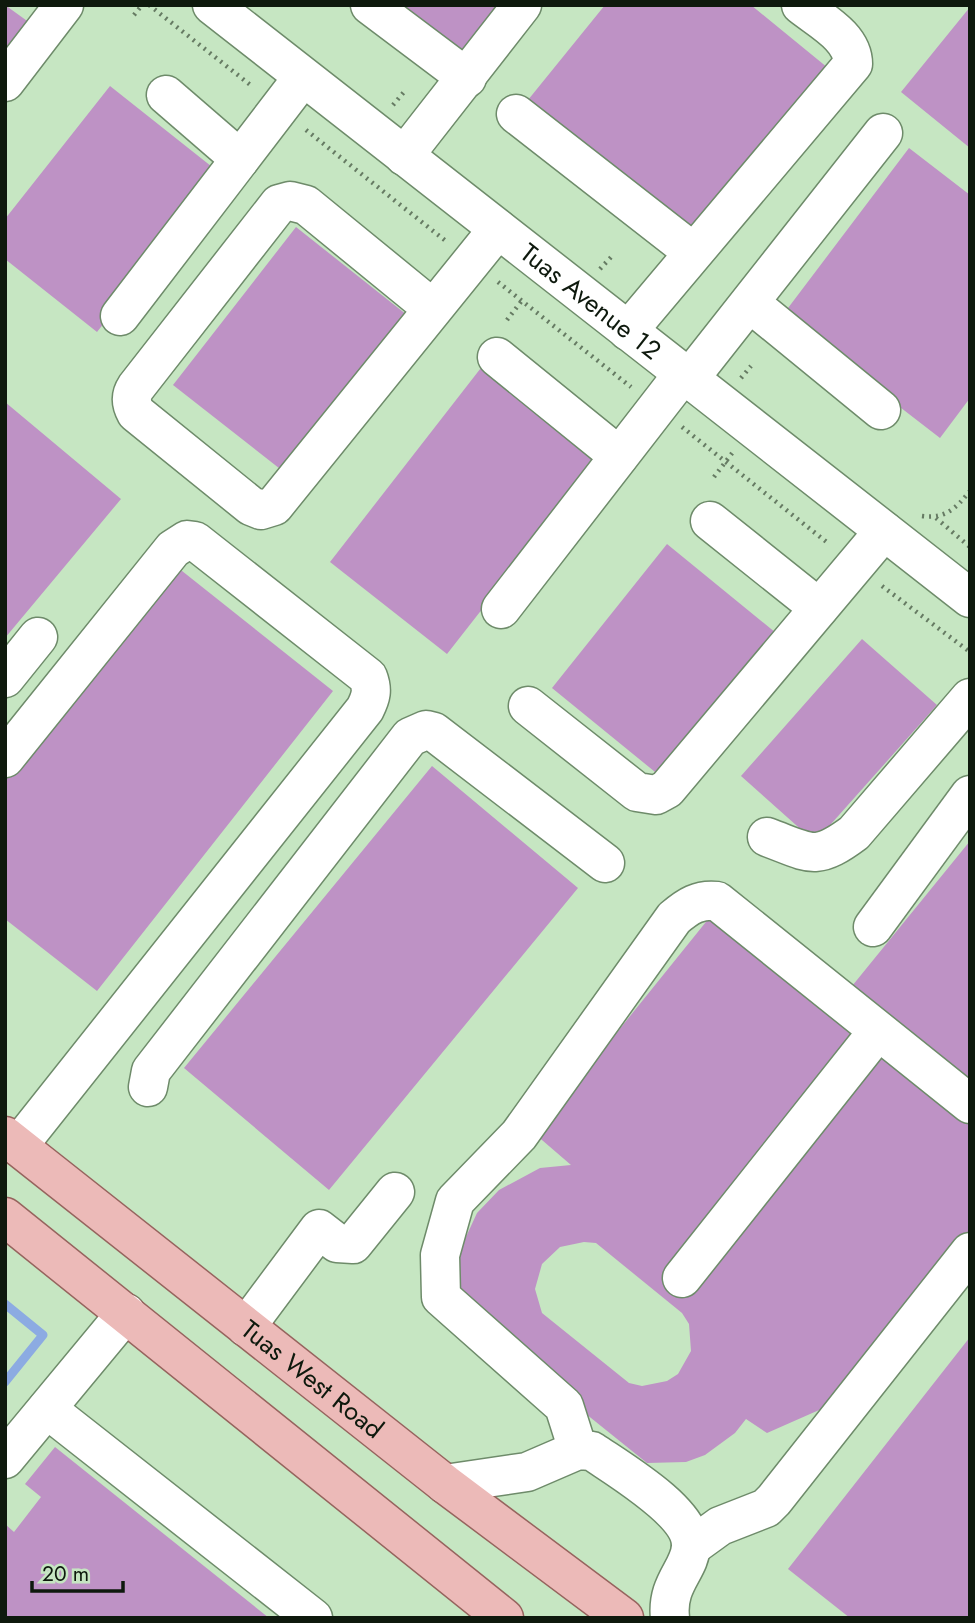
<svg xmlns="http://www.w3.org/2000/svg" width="975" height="1623" font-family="Jost,sans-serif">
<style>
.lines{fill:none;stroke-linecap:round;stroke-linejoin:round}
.stream{stroke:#8cabe2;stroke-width:9}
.building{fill:#be92c5;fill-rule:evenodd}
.minor-casing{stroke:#6e8b6a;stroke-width:41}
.major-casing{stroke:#96645e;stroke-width:41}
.path{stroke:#667b63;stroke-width:4.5;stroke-dasharray:2 5;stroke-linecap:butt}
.minor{stroke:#fff;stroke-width:38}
.major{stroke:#ecbab8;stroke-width:38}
.labels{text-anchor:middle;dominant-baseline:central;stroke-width:5;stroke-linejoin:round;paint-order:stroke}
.street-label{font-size:26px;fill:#0e190d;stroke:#c6e6c2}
</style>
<rect width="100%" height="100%" fill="#c6e6c2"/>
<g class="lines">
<!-- stream -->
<path class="stream" d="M5 1304 43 1335 5 1382"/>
</g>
<!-- building -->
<path class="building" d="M5 5 30 23 5 54Z
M394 5H502L461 58Z
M605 5H751L828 68 692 235 528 100Z
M970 7V148L901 92Z
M110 86 221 174 97 332 5 259V219Z
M909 148 970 195V398L940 438 782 316Z
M296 227 407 315 284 472 173 385Z
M484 364 601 457 447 654 330 562Z
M5 402 121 499 5 638Z
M667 544 776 633 660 776 552 688Z
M172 563 333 691 97 991 5 919V775Z
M862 639 937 705 815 842 741 776Z
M432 766 578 888 329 1190 184 1068Z
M970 841V1091L848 991Z
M718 907 970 1112V1236L835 1403 767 1433 746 1419 735 1433 705 1455 686 1462 647 1463 468 1319 458 1293 457 1267 465 1239 477 1213 499 1190 540 1168 571 1165 535 1134ZM584 1242 596 1243 682 1313 689 1324 691 1351 678 1374 667 1381 642 1386 629 1383 542 1313 535 1289 542 1264 560 1247Z
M970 1337V1618H850L788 1569Z
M55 1447 269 1618H5V1524L14 1532 41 1497 25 1484Z"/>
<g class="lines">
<defs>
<g id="minor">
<path id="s1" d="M212 5 970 598"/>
<path d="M370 5 467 78"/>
<path d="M5 82 64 5"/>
<path d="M166 95 240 159"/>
<path d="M516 114 693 252"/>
<path d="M404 156 522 5"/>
<path d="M750 303 881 410"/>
<path d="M432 308 306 205 290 201 279 204 136 387C130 396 131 404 136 413L251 506 261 510 274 506 498 229"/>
<path d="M120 316 303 77"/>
<path d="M628 331 853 64C853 37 821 21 801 5"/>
<path d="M497 357 619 456"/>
<path d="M689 379 883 133"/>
<path d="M710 521 819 608"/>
<path d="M501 609 683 374"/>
<path d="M5 678 38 637"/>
<path d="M528 706 637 792 656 795 667 789 884 531"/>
<path d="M5 758 173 549 187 540 195 541 368 677C373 690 371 697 365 709L18 1146"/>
<path d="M767 837C810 853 815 862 854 833L970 698"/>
<path d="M873 927 970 795"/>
<path d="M148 1087 151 1071 410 737 426 730 434 732 605 863"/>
<path d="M682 1278 878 1031"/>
<path d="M246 1327 319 1229 337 1243 353 1244 395 1192"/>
<path d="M47 1409 313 1618"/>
<path d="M578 1450 564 1406 441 1297 440 1255 455 1201 519 1135 674 918C688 906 699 899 717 901L970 1104"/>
<path d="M5 1459 126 1313"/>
<path d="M445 1484 527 1472 578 1450 592 1451C618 1469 692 1512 691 1546 690 1570 666 1583 670 1618"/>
<path d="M691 1547 720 1526 766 1508 774 1500 970 1252"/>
</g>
<g id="major">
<path id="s2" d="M5 1136 445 1484 624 1618"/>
<path d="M5 1217 504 1618"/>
</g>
</defs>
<!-- minor casing -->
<use href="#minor" class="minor-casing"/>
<!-- major casing -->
<use href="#major" class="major-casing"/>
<!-- path -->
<path class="path" d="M149 5 253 87
M134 15 142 5
M393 105 404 92
M306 130 447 242
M600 269 613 255
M498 282 631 387
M507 320 523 299
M741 378 751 366
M682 427 829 544
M714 477 733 452
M922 516C946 519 956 508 970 491
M936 518 970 547
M882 586 970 652"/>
<!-- minor -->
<use href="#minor" class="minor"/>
<!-- major -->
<use href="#major" class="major"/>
</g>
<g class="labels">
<!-- street labels -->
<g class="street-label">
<text stroke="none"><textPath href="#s1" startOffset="481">Tuas Avenue 12</textPath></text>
<text stroke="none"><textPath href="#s2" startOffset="392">Tuas West Road</textPath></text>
</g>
</g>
<!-- border -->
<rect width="975" height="1623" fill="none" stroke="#0e190d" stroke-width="14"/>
<!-- scale -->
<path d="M32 1581v10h91v-10" fill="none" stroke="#0e190d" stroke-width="3.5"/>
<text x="42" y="1581" font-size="21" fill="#0e190d" stroke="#c6e6c2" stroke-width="5" paint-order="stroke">20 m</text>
</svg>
